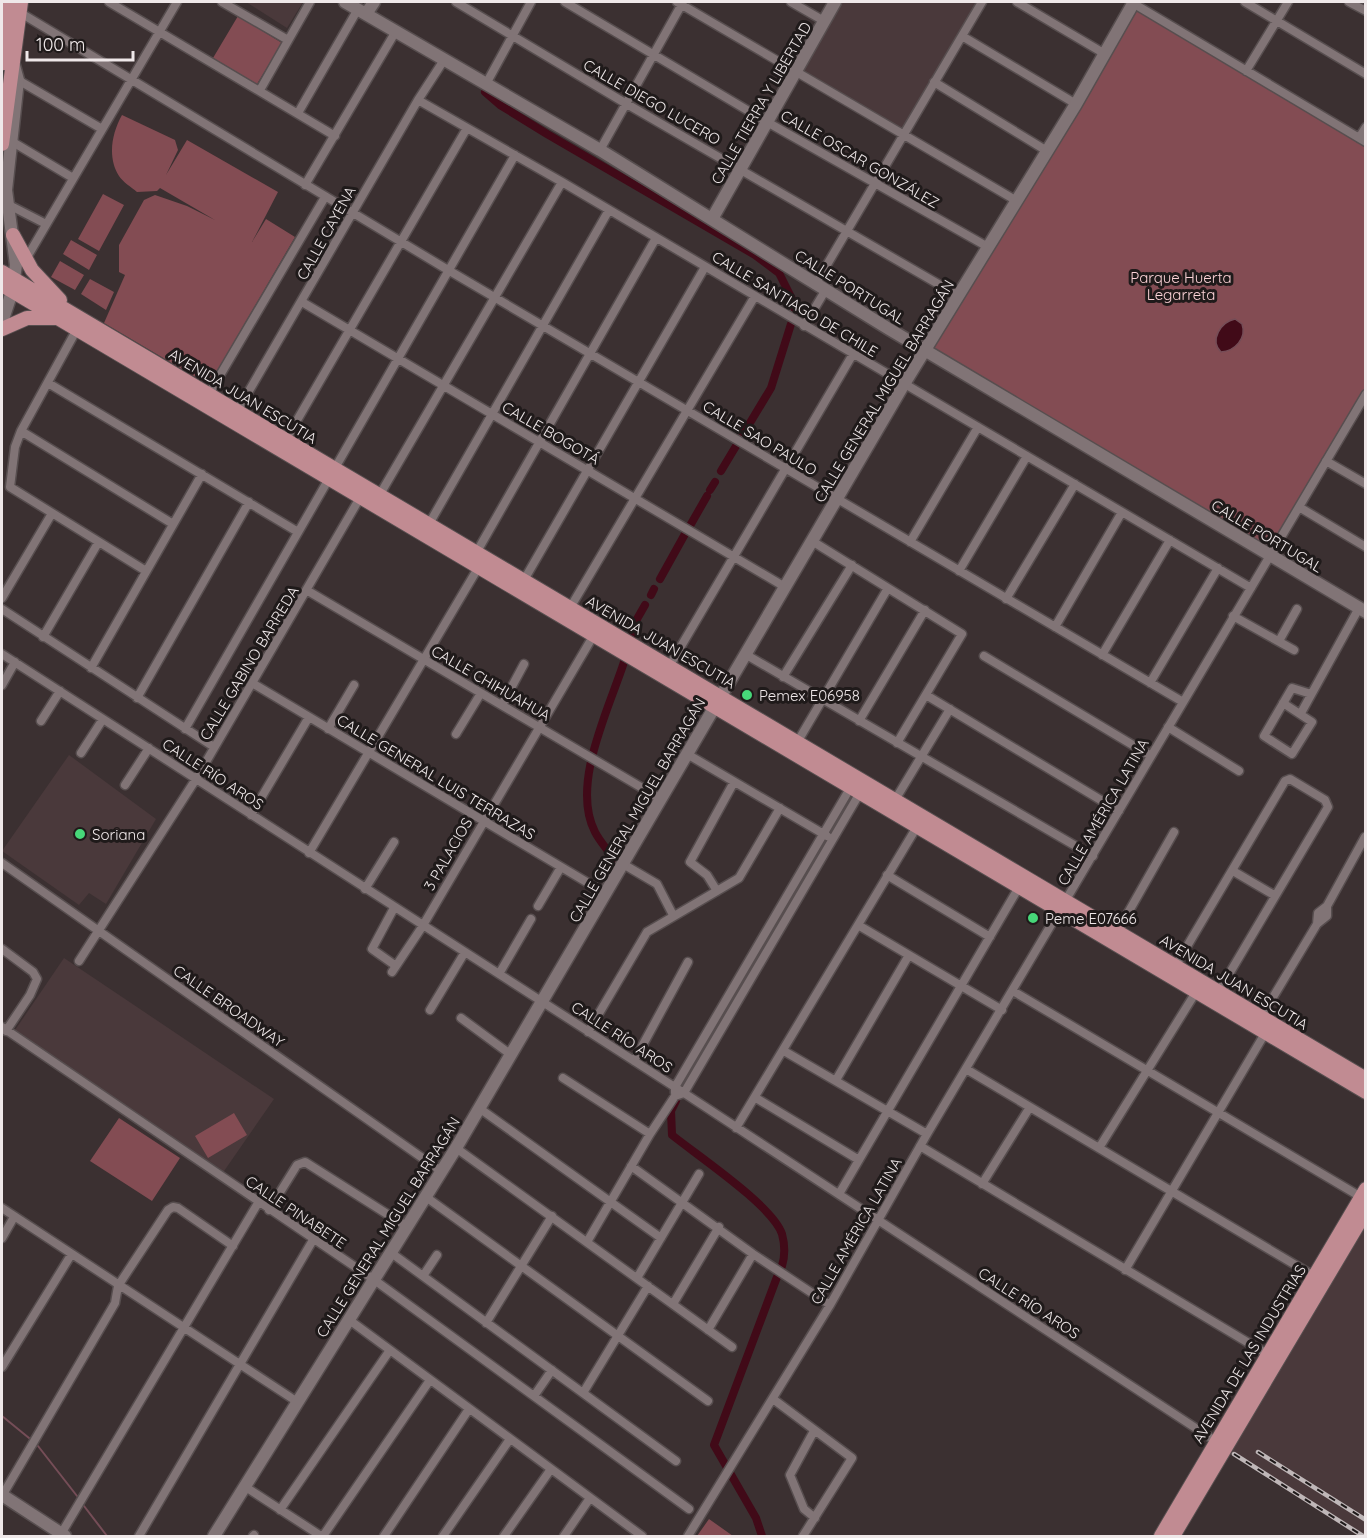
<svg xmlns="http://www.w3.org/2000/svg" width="1367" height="1538" font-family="Quicksand,sans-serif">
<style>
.built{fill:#4a393b}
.green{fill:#834c53}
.water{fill:#410a18;stroke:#754d57;stroke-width:1.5}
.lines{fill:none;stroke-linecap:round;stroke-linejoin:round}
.stream{stroke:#754d57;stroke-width:2}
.canal{stroke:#410a18;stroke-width:8}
.street-casing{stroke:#574e4f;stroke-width:11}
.secondary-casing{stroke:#574e4f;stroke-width:15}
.primary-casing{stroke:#574e4f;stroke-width:16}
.street{stroke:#817476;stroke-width:8}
.secondary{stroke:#817476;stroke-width:12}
.primary{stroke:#c18b92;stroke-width:14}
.rail-casing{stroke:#bfb7b8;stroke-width:4.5}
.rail{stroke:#1f1a1a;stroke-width:2;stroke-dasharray:7;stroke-linecap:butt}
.poi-dot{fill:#47d779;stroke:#1f1a1a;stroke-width:2}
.labels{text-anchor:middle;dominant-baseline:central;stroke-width:6;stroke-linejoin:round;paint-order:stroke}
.street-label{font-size:15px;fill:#efe8e9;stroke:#1f1a1a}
.park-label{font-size:15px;fill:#fbd2d6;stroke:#1f1a1a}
.poi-label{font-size:15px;fill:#efe8e9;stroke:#1f1a1a;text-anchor:start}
</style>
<rect width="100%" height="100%" fill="#3b3031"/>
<!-- built -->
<path class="built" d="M246 2H303L287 28Z
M835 2H982L904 134 796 71Z
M69 755 156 819 106 904 89 893 79 905 2 851Z
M64 958 274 1099 222 1174 13 1033Z
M1365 1224V1536H1358L1228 1452Z"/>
<!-- green -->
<path class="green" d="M1133 3 1365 142V394L1271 556 924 350Z
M238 16 282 43 257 84 213 58Z
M122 115 175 140 178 150 166 175 187 140 278 192 252 242 266 219 295 237 209 385 104 323 125 275 119 272V245L144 200 155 195 187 206 215 220 160 188 157 191 137 192C131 187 123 182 119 176 107 157 112 133 122 115Z
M103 194 124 205 99 251 78 239Z
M71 240 97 255 89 270 63 254Z
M60 261 84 275 75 290 51 277Z
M90 279 114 292 106 310 81 294Z
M234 1113 247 1135 208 1158 195 1136Z
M119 1118 180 1158 152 1201 90 1161Z
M709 1519 733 1536H697Z"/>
<!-- water -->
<path class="water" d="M1235 319 1242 324C1247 338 1235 351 1221 352 1209 340 1221 322 1235 319Z"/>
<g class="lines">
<!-- stream -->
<path class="stream" d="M2 1416 29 1438
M38 1446 77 1496
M84 1506 107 1536"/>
<!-- canal -->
<path class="canal" d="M485 92 500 105 547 134 755 255 779 273 796 307 794 313
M721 471 771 388 791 324
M710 490 715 482
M691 524 707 496
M660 579 685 534
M651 595 654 589
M637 619 645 605
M632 636 635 627
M614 859C608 850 600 842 595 832 570 784 610 707 625 659
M681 1090 727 1005
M676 1101 671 1111 672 1135C698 1156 773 1206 782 1234 785 1245 785 1256 782 1266
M762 1536 756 1518 714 1445 777 1277"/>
<defs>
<path id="street" d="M109 2 335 136
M222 2 288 40
M456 2 625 103 959 296
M565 2 767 122 988 247
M677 2 1017 201
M791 2 824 21
M1017 2 1105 54
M1131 2 1366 142
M1245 2 1366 74
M1349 2 1366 11
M19 12 448 270 1183 702
M962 36 1076 104
M1246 71 1288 2
M18 80 102 129
M934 82 1047 151
M486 84 531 2
M260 90 310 2
M418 100 562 182 1251 588
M298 113 358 9
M1359 138 1366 127
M11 141 73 178
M600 150 683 2
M305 185 396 31
M7 204 46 224
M26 259 177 2
M815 285 982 2
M302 302 785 587
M804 326 825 291
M77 329 21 431 15 447 10 487 146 571
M48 383 298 532
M209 394 325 197
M235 415 418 100 444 60
M21 431 173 524
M285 441 467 128
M1326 461 1366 484
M379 496 562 182
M1299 507 1366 547
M429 524 609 210
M812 541 962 634 897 743
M910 542 978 427
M475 555 656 238
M959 571 1027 456
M524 580 705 267
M308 591 661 799
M2 598 51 515
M1006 599 1075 484
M570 608 755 296
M2 609 214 747
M1233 616 1294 650
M1055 627 1122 512
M43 637 98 543
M1279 641 1297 609
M2 654 684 1093 1220 1444
M745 654 1093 856
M1102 655 1170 540
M984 656 1151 756
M670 665 853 354
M91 668 202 474
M783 677 852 565
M252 683 605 893
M1150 683 1218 568
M2 685 15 662
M926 695 1119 811
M137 698 249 502
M1283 703 1312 722 1292 754 1264 736 1292 688 1311 694
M502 705 524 664
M1301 713 1359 608
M41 721 60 691
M859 721 925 610
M1168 727 1239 771
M185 729 515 155
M328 729 354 685
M456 734 481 693
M798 741 888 588
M81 753 103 719
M687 754 827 836
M125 785 149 748
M895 800 950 709
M251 815 309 717
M309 853 481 563
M2 863 441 1171
M623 864 657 884 673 915
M1233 871 1274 895
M887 875 990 937
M365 889 394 842
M717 891 707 875 690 862 734 782
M538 906 561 867
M394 908 372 949 396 966
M1317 924 1318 913 1327 906
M858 925 1002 1010
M1116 934 1174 832
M2 949 33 972 37 979 30 995 6 1031
M79 961 196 779 361 496
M1173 970 1285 781 1290 779 1325 800 1328 807 1219 991
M392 972 422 927 595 633
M499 974 531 919
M1013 991 1361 1197
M430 1010 465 952
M461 1018 510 1054
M1260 1019 1317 924 1327 916V906L1365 837
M2 1027 373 1279 689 1509
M588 1032 647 932 739 878 780 808
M784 1051 927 1134
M634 1061 688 962
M966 1069 1314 1276
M563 1078 650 1134
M836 1080 909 955
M675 1093V1087L852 785
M756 1098 859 1160
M479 1108 661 1238
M736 1128 918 825
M920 1146 1267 1354
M456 1148 732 1347
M1099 1148 1196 992
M631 1166 753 1254 830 1305
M982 1184 1030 1107
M839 1194 1019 887
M426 1197 708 1401
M2 1208 296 1401
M269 1210 297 1165 305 1162 406 1226
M2 1238 14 1217
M587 1242 650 1134 675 1096 684 1093 688 1086 861 791
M390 1252 676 1461
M1125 1270 1267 1030
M423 1276 437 1255
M637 1278 699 1174
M673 1304 719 1227
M348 1319 642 1536
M486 1323 552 1216
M708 1330 753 1254
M2 1367 71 1255
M583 1393 648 1286
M534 1396 552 1370
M773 1399 852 1458 803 1536
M814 1431 790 1475 804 1509 815 1518
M244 1486 321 1536
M2 1496 115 1303 118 1286 168 1210 173 1207 178 1208 233 1246
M280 1510 390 1350
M61 1534 258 1203
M139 1536 313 1240
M253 1536 254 1535
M323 1536 430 1380
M384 1536 469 1409
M443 1536 510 1439
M504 1536 551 1469
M564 1536 590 1498
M688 1536 830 1305 927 1134 1366 394"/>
<path id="secondary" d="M345 2 600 150 889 329 1366 612
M366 14 374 2
M712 219 835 2
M2 322 12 292 16 265 6 190 18 80 13 62
M2 1495 65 1536
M214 1536 456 1148 904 384 1076 104 1134 2"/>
<path id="primary" d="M3 63 10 2
M2 144 21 2
M13 235 32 270 60 300
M2 272 1366 1079
M2 285 1366 1092
M2 329 27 318H57
M1161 1536 1366 1189
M1173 1536 1366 1211"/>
</defs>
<!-- street casing -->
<use href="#street" class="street-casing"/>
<!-- secondary casing -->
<use href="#secondary" class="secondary-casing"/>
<!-- primary casing -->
<use href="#primary" class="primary-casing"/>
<!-- street -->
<use href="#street" class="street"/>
<!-- secondary -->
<use href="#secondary" class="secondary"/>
<!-- primary -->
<use href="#primary" class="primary"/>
<defs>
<path id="rail" d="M1258 1452 1366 1520
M1234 1454 1363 1536"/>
</defs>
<!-- rail casing -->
<use href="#rail" class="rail-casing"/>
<!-- rail -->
<use href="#rail" class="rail"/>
</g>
<!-- markers -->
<g class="poi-dot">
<circle cx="747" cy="695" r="6"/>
<circle cx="80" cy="834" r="6"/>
<circle cx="1033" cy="918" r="6"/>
</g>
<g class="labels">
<!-- street labels -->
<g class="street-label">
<text transform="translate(652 102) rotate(30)">CALLE DIEGO LUCERO</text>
<text transform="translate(761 103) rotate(-60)">CALLE TIERRA Y LIBERTAD</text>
<text transform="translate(860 159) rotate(30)">CALLE OSCAR GONZÁLEZ</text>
<text transform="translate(326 233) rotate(-61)">CALLE CAYENA</text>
<text transform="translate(850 287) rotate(32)">CALLE PORTUGAL</text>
<text transform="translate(795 304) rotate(31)">CALLE SANTIAGO DE CHILE</text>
<text transform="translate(884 391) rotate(-59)">CALLE GENERAL MIGUEL BARRAGÁN</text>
<text transform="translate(243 396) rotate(31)">AVENIDA JUAN ESCUTIA</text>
<text transform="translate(551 433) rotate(30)">CALLE BOGOTÁ</text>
<text transform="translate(760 438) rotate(31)">CALLE SAO PAULO</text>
<text transform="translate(1267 536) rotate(31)">CALLE PORTUGAL</text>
<text transform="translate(661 642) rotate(30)">AVENIDA JUAN ESCUTIA</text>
<text transform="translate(249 663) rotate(-59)">CALLE GABINO BARREDA</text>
<text transform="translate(491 683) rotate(30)">CALLE CHIHUAHUA</text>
<text transform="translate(213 774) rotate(33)">CALLE RÍO AROS</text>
<text transform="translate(436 777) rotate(31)">CALLE GENERAL LUIS TERRAZAS</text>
<text transform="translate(637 810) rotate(-60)">CALLE GENERAL MIGUEL BARRAGÁN</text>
<text transform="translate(1103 812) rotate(-60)">CALLE AMÉRICA LATINA</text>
<text transform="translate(448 854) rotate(-60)">3 PALACIOS</text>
<text transform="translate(1234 982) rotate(31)">AVENIDA JUAN ESCUTIA</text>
<text transform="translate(229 1006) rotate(35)">CALLE BROADWAY</text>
<text transform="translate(622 1037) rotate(33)">CALLE RÍO AROS</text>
<text transform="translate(296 1212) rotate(34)">CALLE PINABETE</text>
<text transform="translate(388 1227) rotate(-58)">CALLE GENERAL MIGUEL BARRAGÁN</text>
<text transform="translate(856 1231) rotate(-60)">CALLE AMÉRICA LATINA</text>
<text transform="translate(1029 1303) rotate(33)">CALLE RÍO AROS</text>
<text transform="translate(1249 1354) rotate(-59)">AVENIDA DE LAS INDUSTRIAS</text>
</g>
<!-- park labels -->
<g class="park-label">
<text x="1181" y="277">Parque Huerta<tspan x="1181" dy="17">Legarreta</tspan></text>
</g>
<!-- poi labels -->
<g class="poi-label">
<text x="759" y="695">Pemex E06958</text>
<text x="92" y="834">Soriana</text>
<text x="1045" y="918">Peme E07666</text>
</g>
</g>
<!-- border -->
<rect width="1367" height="1538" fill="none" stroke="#efe8e9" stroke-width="6"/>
<!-- scale -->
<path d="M27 51v9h106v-9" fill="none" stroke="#efe8e9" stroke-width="3"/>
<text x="36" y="51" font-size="18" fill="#efe8e9" stroke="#1f1a1a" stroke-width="4.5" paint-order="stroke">100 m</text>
</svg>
